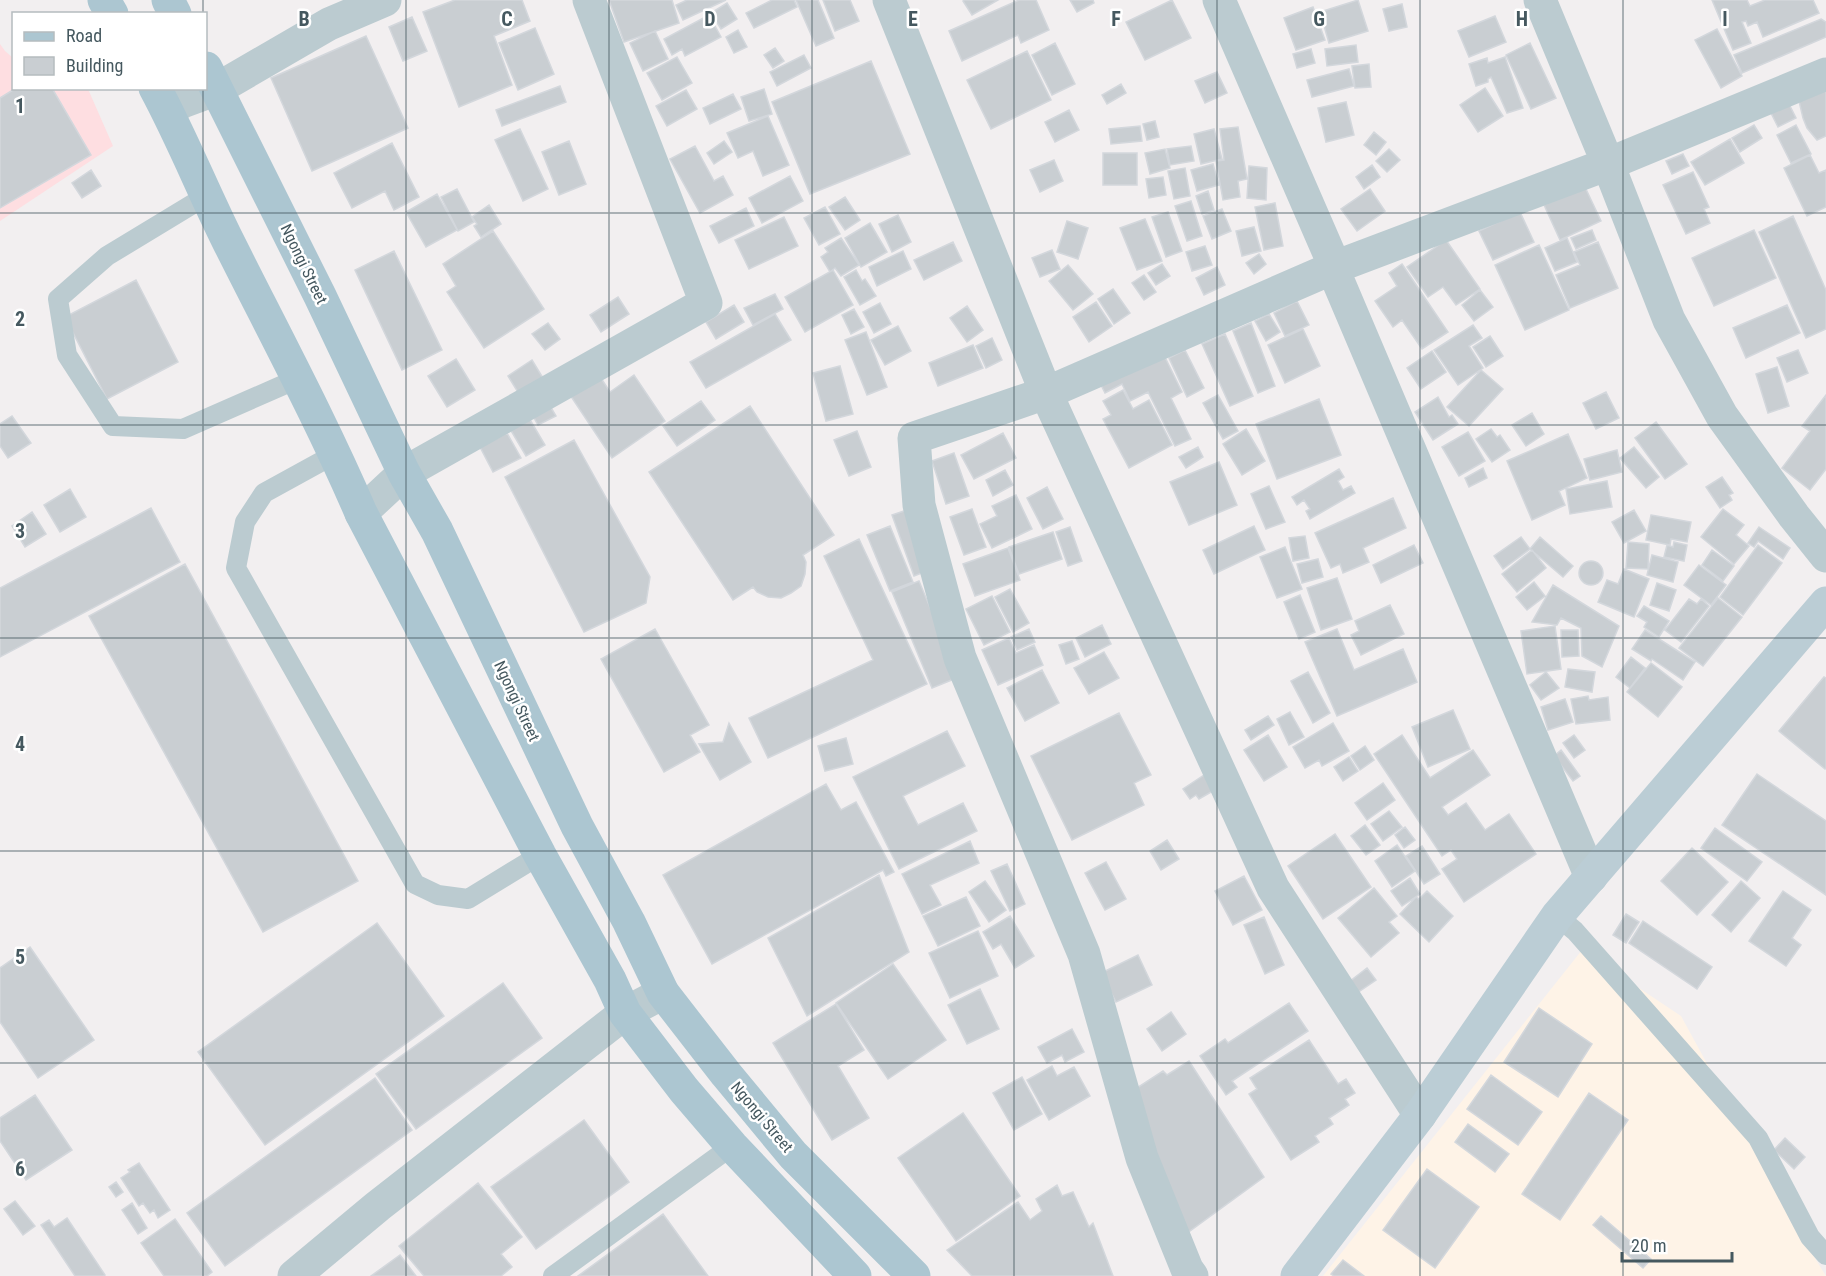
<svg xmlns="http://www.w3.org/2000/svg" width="1826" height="1276" font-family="'Roboto Condensed',sans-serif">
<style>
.commercial{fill:#fef3e7}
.medical{fill:#fedee1}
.building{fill:#c9ced2;stroke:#d3d7dc;stroke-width:1.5}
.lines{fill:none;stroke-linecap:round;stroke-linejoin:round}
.lane{stroke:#bbcbd0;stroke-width:20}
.street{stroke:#bbcbd0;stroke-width:33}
.secondary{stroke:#bbcdd5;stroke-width:33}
.primary{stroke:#acc6d1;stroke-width:33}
.grid{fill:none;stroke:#45585f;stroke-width:1.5;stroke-opacity:0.55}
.labels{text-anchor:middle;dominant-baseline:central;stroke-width:5;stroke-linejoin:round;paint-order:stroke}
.street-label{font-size:16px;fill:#45585f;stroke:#fff}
.grid-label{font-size:20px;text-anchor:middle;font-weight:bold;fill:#45585f;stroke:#fff;stroke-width:5;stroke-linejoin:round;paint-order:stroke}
</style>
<rect width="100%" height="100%" fill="#f2eff0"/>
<!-- commercial -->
<path class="commercial" d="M1582 950 1681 1016 1803 1239 1826 1276H1323Z"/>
<!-- medical -->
<path class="medical" d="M0 44 5 51 13 58 14 88 88 89 113 146 0 221Z"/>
<!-- building -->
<path class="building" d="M455 0H522L530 21 494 36 512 85 459 107 423 12Z
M609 0H672L679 23 624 42Z
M687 0H726L683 20 676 5Z
M772 0H794L797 7 754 28 746 13Z
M796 0H818L834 38 816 46Z
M823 0H850L859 21 835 31Z
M964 0H998L972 15 963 1Z
M1019 0H1036L1049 30 1021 43 1018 35 962 61 949 31Z
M1070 0H1093L1094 3 1077 12Z
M1172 0 1191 38 1145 60 1126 22Z
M1358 0 1368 31 1329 43 1320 12Z
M1712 0H1747L1750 6 1765 0H1813L1819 13 1763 37 1757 22 1748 26 1746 21 1742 22 1751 43 1733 50Z
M727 3 737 19 721 29 711 13Z
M1402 4 1407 27 1389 31 1383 9Z
M1313 7 1325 40 1296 50 1284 18Z
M709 15 721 37 685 56 682 49 672 55 664 39Z
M1495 16 1506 42 1469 57 1458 31Z
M412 17 427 51 403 61 389 27Z
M1821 19 1826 22V37L1742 73 1734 55Z
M535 28 554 74 518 90 499 43Z
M1717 29 1742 76 1721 88 1695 40Z
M738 30 747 47 734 53 726 37Z
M655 31 668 59 643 71 630 43Z
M366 36 408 128 312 171 271 78Z
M1055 43 1075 84 1052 95 1032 55Z
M1530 43 1556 98 1531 109 1506 55Z
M1356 45 1358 62 1327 66 1325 49Z
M775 48 784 61 773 68 764 55Z
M1311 49 1315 63 1297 68 1293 54Z
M1027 51 1051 100 991 129 967 80Z
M804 55 811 68 777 86 770 72Z
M677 57 692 83 662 100 647 73Z
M1505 57 1523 108 1507 113 1491 77 1488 79V82L1476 86 1469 64 1487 58 1488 63Z
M871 61 910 154 810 194 772 102Z
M1369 64 1371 87 1355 88 1352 66Z
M1349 69 1354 86 1312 97 1307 80Z
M1217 72 1227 93 1205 103 1195 81Z
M1121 84 1126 93 1107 104 1102 95Z
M1826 84V136L1817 140 1807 128 1803 118 1798 97Z
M560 86 566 102 502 126 496 110Z
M16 88H52L91 155 0 208V98Z
M1485 88 1503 116 1478 132 1460 105Z
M764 89 772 114 749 121 741 97Z
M686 90 697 109 667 126 656 106Z
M733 94 741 109 710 124 703 108Z
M1346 102 1354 135 1326 142 1318 108Z
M1789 104 1796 118 1778 127 1771 113Z
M1069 110 1079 130 1055 142 1045 122Z
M768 116 789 165 763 176 753 151 738 158 727 133Z
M1155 121 1159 137 1147 140 1143 124Z
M1754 125 1762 138 1740 152 1732 138Z
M1796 125 1811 154 1791 163 1777 135Z
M1140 126 1142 141 1111 144 1109 129Z
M1238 127 1247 179 1238 181 1240 197 1223 200 1216 161 1224 160 1220 129Z
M520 129 548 189 523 201 495 140Z
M1214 129 1222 159 1201 164 1194 134Z
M1374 132 1386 142 1376 155 1364 145Z
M1730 139 1744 163 1705 185 1691 162Z
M569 141 586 184 559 195 542 152Z
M724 141 732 152 714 164 707 153Z
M392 143 419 197 394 210 385 191 352 208 334 173Z
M695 146 714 181 723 176 733 195 700 213 670 159Z
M1191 146 1194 161 1170 165 1167 149Z
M1165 149 1170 168 1150 174 1145 153Z
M1389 149 1400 160 1387 172 1376 161Z
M1103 153H1137V185H1103Z
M1683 154 1689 166 1672 174 1666 161Z
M1810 155 1819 173 1826 170V207L1807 216 1784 168Z
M1054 160 1063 181 1040 192 1030 170Z
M1213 164 1219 185 1197 191 1191 170Z
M1372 165 1380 177 1364 189 1356 177Z
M1249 166 1267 168 1266 200 1247 198Z
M1185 168 1190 196 1174 199 1168 171Z
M91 170 101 186 82 198 72 183Z
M1693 172 1709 207 1704 209 1710 223 1686 234 1663 185Z
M790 176 803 201 762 223 749 198Z
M1163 177 1166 195 1149 198 1146 179Z
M1585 187 1601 221 1560 240 1544 205Z
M457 189 474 222 458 231 441 197Z
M1370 189 1385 211 1357 231 1341 209Z
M1208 191 1214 210 1202 214 1196 196Z
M437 194 457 230 426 247 406 212Z
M845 197 860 220 845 230 829 207Z
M1191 201 1202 236 1187 241 1175 206Z
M1275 203 1283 246 1264 250 1255 207Z
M489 205 501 224 481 237 474 226 477 224 472 217Z
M825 207 840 234 819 245 804 218Z
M746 208 754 226 719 243 710 226Z
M1222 209 1231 231 1212 239 1203 216Z
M1168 212 1182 251 1166 257 1152 217Z
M1520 212 1534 242 1493 260 1479 231Z
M898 215 911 242 892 252 879 224Z
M1793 216 1826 290V329L1806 338 1759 232Z
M784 217 798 246 749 269 735 240Z
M1145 219 1162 261 1137 270 1120 228Z
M1067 221 1088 228 1078 259 1057 252Z
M870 223 887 252 861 267 845 238Z
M1254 227 1261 251 1242 256 1236 231Z
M1592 230 1596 240 1576 249 1571 238Z
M1754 230 1776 278 1714 306 1692 258Z
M493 231 544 309 484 348 447 292 456 286 443 264Z
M841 238 859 265 841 276 835 268 830 272 821 257 828 252 825 248Z
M1567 238 1577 262 1555 271 1545 248Z
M1446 240 1480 289 1456 305 1443 287 1428 297 1407 267Z
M953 242 962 261 924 280 914 260Z
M1598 242 1618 288 1570 308 1556 275 1580 265 1574 252Z
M1539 245 1569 310 1525 330 1495 265Z
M1205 246 1212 265 1192 271 1186 252Z
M1052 250 1060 269 1040 277 1032 258Z
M394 251 442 350 402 370 355 270Z
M903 251 911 269 877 286 869 267Z
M1259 254 1266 264 1254 274 1246 263Z
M1162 264 1170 276 1156 285 1148 273Z
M1402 264 1448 332 1422 349 1402 320 1393 327 1375 301 1397 286 1389 273Z
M1068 265 1093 294 1073 310 1049 281Z
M1217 267 1225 285 1204 295 1196 278Z
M833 270 853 305 805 332 785 297Z
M856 270 862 281 865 279 876 296 860 305 844 277Z
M1144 275 1156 292 1144 300 1132 283Z
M136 280 178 362 107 399 65 317Z
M1113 289 1130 313 1114 324 1098 299Z
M1480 290 1493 307 1474 321 1462 305Z
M775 294 783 309 753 325 744 308Z
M618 297 629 314 601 332 590 315Z
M1297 301 1309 325 1285 336 1274 313Z
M1096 302 1112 326 1089 342 1073 317Z
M880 303 891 324 874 333 863 312Z
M734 305 744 322 716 339 706 322Z
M1787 305 1800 333 1746 358 1733 328Z
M967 306 983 330 967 342 950 318Z
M854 309 864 327 851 334 842 315Z
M775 314 791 340 706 388 690 362Z
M1269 314 1280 332 1266 341 1255 321Z
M548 323 560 339 545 350 532 334Z
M1251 323 1275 386 1258 393 1233 331Z
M1473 325 1482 338 1469 346 1483 368 1458 385 1434 350Z
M898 326 911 351 885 365 871 340Z
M1303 329 1320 366 1285 383 1268 345Z
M866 332 887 387 867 395 845 340Z
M1225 334 1253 396 1230 406 1202 344Z
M1490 336 1503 356 1486 367 1473 347Z
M992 338 1002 360 986 368 976 346Z
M973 345 983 368 938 386 929 363Z
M1185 350 1204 388 1187 397 1169 358Z
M1798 350 1808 373 1787 382 1777 358Z
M1432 351 1446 372 1421 389 1407 368Z
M1163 353 1182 392 1171 398 1191 439 1175 446 1148 392 1130 401 1122 384 1105 393 1100 383Z
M456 359 475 390 447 407 428 376Z
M532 360 543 378 519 394 508 376Z
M840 366 853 414 826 421 813 373Z
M1777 367 1789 406 1768 413 1756 374Z
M1481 370 1503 389 1469 426 1447 407Z
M599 375 610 392 634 375 665 421 612 458 570 395Z
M1123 390 1133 409 1149 400 1172 445 1129 468 1103 419 1111 415 1103 401Z
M1606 392 1619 418 1596 429 1583 403Z
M1218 395 1238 431 1223 439 1203 403Z
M1826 395V469L1810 490 1782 468 1810 431 1802 426Z
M1438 397 1449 417 1452 415 1458 424 1433 440 1415 412Z
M546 399 556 416 538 425 529 409Z
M1319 399 1341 455 1277 479 1256 424Z
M701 401 715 420 677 446 663 426Z
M750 406 834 535 803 555 806 562 805 574 801 586 791 593 781 598 768 597 757 592 753 587 733 600 649 472Z
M1532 413 1544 434 1526 446 1512 425Z
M12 416 31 443 8 458 0 446V424Z
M529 418 545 445 526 456 510 429Z
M1656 422 1687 464 1665 479 1635 438Z
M1246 429 1265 461 1242 475 1223 444Z
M1491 429 1497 437 1500 435 1510 450 1492 462 1476 439Z
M857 431 871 467 849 476 834 440Z
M1468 432 1485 461 1459 476 1442 447Z
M507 433 521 458 493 472 480 447Z
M1003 433 1016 458 974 479 961 455Z
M1568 434 1587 478 1559 491 1565 505 1532 520 1507 461Z
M574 440 650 577 646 603 584 632 505 477Z
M1198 447 1203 457 1186 468 1179 457Z
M1634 447 1659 477 1646 488 1620 458Z
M1617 450 1622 472 1590 480 1584 459Z
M954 453 969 496 946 504 932 461Z
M1219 462 1237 505 1189 525 1170 482Z
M1483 468 1487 478 1469 487 1465 478Z
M1339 469 1344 477 1338 481 1343 490 1351 486 1355 493 1310 519 1306 511 1310 509 1304 500 1297 505 1292 497Z
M1005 470 1013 485 993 496 986 480Z
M1722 477 1733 493 1729 495 1732 500 1720 508 1706 487Z
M1607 481 1612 507 1570 514 1566 489Z
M1269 486 1285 522 1266 529 1251 494Z
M1047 487 1063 519 1043 529 1027 498Z
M70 489 86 517 60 532 44 505Z
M1016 495 1032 529 992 548 980 524 997 516 992 506Z
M1393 498 1406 528 1363 548 1369 562 1343 573 1340 564 1331 568 1315 533Z
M151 508 180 562 0 657V588Z
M910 509 932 569 914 576 892 515Z
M972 509 986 547 964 555 950 517Z
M1723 509 1744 525 1736 535 1749 546 1734 564 1701 537Z
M1634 510 1646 531 1624 543 1612 522Z
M32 512 46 534 25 547 12 526Z
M1651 515 1691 522 1687 542 1671 539 1670 545 1646 540Z
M890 526 913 582 890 591 867 535Z
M1254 526 1265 550 1214 574 1203 550Z
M1070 527 1082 561 1068 566 1056 532Z
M1759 527 1790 548 1783 559 1758 541 1754 547 1748 543Z
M1053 532 1062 559 1019 574 1009 547Z
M1305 536 1309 558 1293 561 1289 538Z
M1521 537 1530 549 1503 569 1494 556Z
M1540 537 1573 566 1563 577 1530 549Z
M859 539 927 684 768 758 749 718 873 660 824 556Z
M1628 542 1649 544 1648 569 1626 568Z
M1674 542 1687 545 1684 561 1664 557 1667 545 1673 547Z
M1414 545 1423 563 1381 583 1373 565Z
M1758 545 1782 563 1743 615 1720 597Z
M1285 547 1302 589 1277 598 1260 557Z
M1008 548 1020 580 975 596 963 564Z
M1532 550 1546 568 1517 592 1502 574Z
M1712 550 1734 566 1723 581 1702 565Z
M1652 555 1678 562 1673 582 1647 575Z
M1318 559 1323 577 1302 583 1297 564Z
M1579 573a12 12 0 1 1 24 0a12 12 0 1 1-24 0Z
M185 564 358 881 263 932 89 616Z
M1699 565 1726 585 1711 605 1684 585Z
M1624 569 1649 579 1634 617 1598 602 1607 580 1618 584Z
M1337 578 1352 619 1321 630 1307 588Z
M919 581 959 677 932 688 892 592Z
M1534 582 1545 596 1527 610 1516 597Z
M1657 583 1676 590 1669 611 1650 605Z
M1553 585 1619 626 1602 667 1582 656 1581 628 1561 618 1557 625 1532 622Z
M1010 589 1029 623 1013 632 995 597Z
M1300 595 1315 632 1299 639 1284 602Z
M992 596 1010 632 984 645 966 609Z
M1718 598 1742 617 1703 666 1679 648Z
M1689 599 1697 604 1701 599 1709 606 1681 642 1665 630Z
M1390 605 1404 634 1361 655 1351 635 1359 631 1355 621Z
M1644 606 1669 621 1659 637 1644 627 1647 622 1637 616Z
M1102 625 1111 644 1085 657 1076 638Z
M1555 626 1561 669 1527 674 1521 631Z
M655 629 709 725 690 735 700 752 664 772 601 659Z
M1029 629 1035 642 1017 650 1011 637Z
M1337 629 1354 670 1403 649 1417 682 1337 716 1305 642Z
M1561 630H1578L1579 656 1562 657Z
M1645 630 1695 662 1683 680 1652 659 1651 661 1632 649Z
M1009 638 1016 653 1034 645 1043 665 998 685 982 650Z
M1072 641 1079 659 1066 664 1059 645Z
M1104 652 1119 678 1089 694 1074 668Z
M1631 657 1645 668 1630 688 1616 677Z
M1651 663 1682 687 1658 717 1627 692Z
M1568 669 1595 672 1592 692 1565 687Z
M1042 670 1059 703 1025 721 1007 688Z
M1308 672 1330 713 1313 723 1291 681Z
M1546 672 1559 688 1541 700 1530 685Z
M1824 677 1826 678V768L1825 769 1779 731Z
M1588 696 1589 700 1608 697 1610 720 1576 724 1571 699Z
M1565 699 1573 722 1548 730 1541 707Z
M1453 710 1470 749 1428 767 1412 727Z
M1290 712 1304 737 1289 745 1277 719Z
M1119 713 1151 775 1134 783 1144 805 1072 840 1031 756Z
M1268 716 1274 725 1251 740 1245 730Z
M729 723 751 762 720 780 699 744 723 742Z
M1333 723 1349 751 1322 766 1319 760 1305 768 1293 747Z
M947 731 965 766 903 796 918 825 963 803 977 831 899 869 853 777Z
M1268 735 1287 767 1264 781 1244 750Z
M1402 735 1430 778 1473 750 1490 775 1442 807 1448 815 1466 803 1485 830 1509 814 1536 854 1464 902 1442 869 1457 859 1451 850 1442 856 1374 754Z
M1574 735 1585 750 1574 758 1563 743Z
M846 738 853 764 825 771 818 746Z
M1365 746 1374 760 1360 770 1351 756Z
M1561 750 1580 776 1573 781 1554 756Z
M1349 757 1358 771 1343 781 1334 767Z
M1757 774 1826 821V895L1722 825Z
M1204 775 1213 791 1199 799 1196 795 1190 799 1183 789Z
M1383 783 1395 800 1367 820 1355 803Z
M826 784 841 810 856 802 894 872 886 876 883 870 712 964 663 875Z
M1389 811 1402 827 1383 841 1371 824Z
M1365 825 1380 845 1366 855 1351 836Z
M1405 827 1415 840 1404 848 1395 835Z
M1715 828 1762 862 1747 881 1701 848Z
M1335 834 1371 887 1323 919 1288 866Z
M1167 840 1179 859 1161 870 1150 851Z
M970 841 979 863 930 885 941 905 922 914 902 874Z
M1397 845 1415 871 1392 887 1375 861Z
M1422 846 1440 874 1424 884 1406 856Z
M1692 848 1728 882 1697 915 1661 881Z
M1106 862 1126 899 1105 910 1085 873Z
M1007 864 1025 904 1010 911 991 871Z
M879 875 909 952 807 1016 768 938Z
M1244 876 1262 910 1233 925 1215 891Z
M1410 878 1420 894 1402 906 1391 891Z
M985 881 1006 910 989 922 969 892Z
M1741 881 1760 898 1731 932 1712 915Z
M1374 888 1397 916 1389 922 1399 933 1371 957 1338 918Z
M1427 891 1453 916 1429 942 1400 914 1416 897 1419 899Z
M1783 891 1811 910 1792 938 1801 945 1786 966 1749 941Z
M966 897 980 926 938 946 923 916Z
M1626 914 1639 922 1626 943 1613 935Z
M1010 916 1034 956 1015 968 1001 944 993 949 983 932Z
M1264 917 1284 965 1265 974 1244 925Z
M1643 921 1712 967 1697 989 1629 943Z
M377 923 444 1016 265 1145 198 1052Z
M978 931 998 976 950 998 929 953Z
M30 947 94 1040 38 1078 0 1022V968Z
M1138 955 1152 985 1116 1002 1101 973Z
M893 964 946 1040 888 1079 836 1003Z
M1367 968 1376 980 1357 993 1349 982Z
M503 983 542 1038 416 1129 376 1074Z
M980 989 999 1029 967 1044 948 1005Z
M1289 1003 1308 1031 1232 1081 1237 1087 1226 1095 1200 1056 1225 1039 1228 1043Z
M836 1004 864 1050 838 1066 869 1118 832 1140 773 1043Z
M1539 1008 1592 1044 1558 1097 1504 1062Z
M1171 1012 1186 1034 1162 1051 1147 1029Z
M1072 1029 1084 1052 1065 1062 1062 1055 1047 1063 1038 1047Z
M1309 1040 1338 1084 1346 1079 1355 1093 1345 1099 1349 1105 1329 1118 1333 1124 1315 1136 1319 1142 1291 1160 1249 1094 1257 1089 1250 1078Z
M1189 1061 1264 1177 1183 1236 1126 1095 1163 1071 1167 1075Z
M1052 1066 1057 1076 1074 1067 1090 1096 1049 1120 1027 1080Z
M1491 1075 1542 1112 1518 1145 1467 1109Z
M1022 1077 1042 1114 1014 1130 993 1093Z
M375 1078 412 1130 225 1266 187 1213Z
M1589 1093 1628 1120 1560 1220 1522 1194Z
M35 1095 72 1150 26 1180 0 1141V1118Z
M963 1113 1020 1196 956 1241 898 1158Z
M584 1120 629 1182 536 1249 491 1187Z
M1468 1124 1509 1154 1495 1172 1455 1142Z
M1785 1138 1805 1157 1794 1169 1774 1150Z
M139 1163 170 1210 158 1218 154 1210 150 1213 143 1203 139 1206 121 1178 130 1172 128 1170Z
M1427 1169 1479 1207 1435 1268 1383 1230Z
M116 1182 123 1192 116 1197 109 1187Z
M478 1183 522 1237 501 1254 512 1267 501 1276H424L399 1246Z
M1057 1185 1062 1196 1073 1192 1089 1227 1093 1223 1113 1276H972L947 1250 1018 1202 1030 1220 1042 1211 1036 1199Z
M15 1201 35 1226 23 1235 4 1209Z
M132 1203 147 1228 138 1234 122 1210Z
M663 1214 708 1276H578Z
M1601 1216 1651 1259 1643 1268 1593 1225Z
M67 1218 105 1275 103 1276H75L41 1225 49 1220 54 1227Z
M175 1219 212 1272 207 1276H164L141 1243Z
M400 1255 416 1276H371Z
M1343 1260 1364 1276H1334L1331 1274Z"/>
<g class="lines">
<!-- lane -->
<path class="lane" d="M206 196 107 256 58 299 67 355 113 426 183 429 297 379
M335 454 264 493 245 522 236 568 415 884 438 895 468 899 540 855
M1557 916 1575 931 1758 1138 1810 1237 1826 1255
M553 1276 732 1146"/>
<!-- street -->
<path class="street" d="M889 0 1046 393 1273 888 1420 1115
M1219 0 1335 267 1333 269 1591 877
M1540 0 1608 164 1669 320 1722 416 1794 516 1826 556
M168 111 182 102 217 89 329 24 385 0
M361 513 404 473 706 303 589 0
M294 1276 378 1206 625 1013 663 993
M1192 1276 1187 1269 1142 1158 1084 954 960 658 919 505 914 438 1046 393 1335 267 1608 164 1826 74"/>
<!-- secondary -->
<path class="secondary" d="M1297 1276 1420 1115 1557 916 1826 603"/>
<!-- primary -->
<path class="primary" d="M104 0 112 14
M168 0 175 14
M206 68 320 296 404 473 437 531 577 826 629 922 663 993 726 1074 793 1155 914 1276
M155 88C182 138 203 191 228 241 273 331 321 420 361 513L540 855 610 980 625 1013 684 1090 732 1146 855 1276"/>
</g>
<!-- grid -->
<path class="grid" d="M203 0V14M406 0V1276M609 0V1276M812 0V1276M1014 0V1276M1217 0V1276M1420 0V1276M1623 0V1276M203 88V1276M0 213H1826M0 425H1826M0 638H1826M0 851H1826M0 1063H1826"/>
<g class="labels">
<!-- street labels -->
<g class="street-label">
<text transform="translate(304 264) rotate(64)">Ngongi Street</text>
<text transform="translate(517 701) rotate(65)">Ngongi Street</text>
<text transform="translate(762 1117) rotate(50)">Ngongi Street</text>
</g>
</g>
<g class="grid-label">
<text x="304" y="26">B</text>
<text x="507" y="26">C</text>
<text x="710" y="26">D</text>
<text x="913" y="26">E</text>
<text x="1116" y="26">F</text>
<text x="1319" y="26">G</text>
<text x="1522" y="26">H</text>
<text x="1725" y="26">I</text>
<text x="20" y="113">1</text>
<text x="20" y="326">2</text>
<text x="20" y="538">3</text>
<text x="20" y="751">4</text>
<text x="20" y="964">5</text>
<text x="20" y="1176">6</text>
</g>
<!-- legend -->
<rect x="12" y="12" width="195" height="78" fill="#ffffff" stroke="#b5bcbf" stroke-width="1.5"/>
<rect x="24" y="32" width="30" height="9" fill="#acc6d1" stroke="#b5bcbf" stroke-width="1.5"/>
<text x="66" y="42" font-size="18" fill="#45585f">Road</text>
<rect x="24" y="57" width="30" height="18" fill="#c9ced2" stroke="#b5bcbf" stroke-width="1.5"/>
<text x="66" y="72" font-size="18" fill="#45585f">Building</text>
<!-- scale -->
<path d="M1622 1252v9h110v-9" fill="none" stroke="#45585f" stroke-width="3"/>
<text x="1631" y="1252" font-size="18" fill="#45585f" stroke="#ffffff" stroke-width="4.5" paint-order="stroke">20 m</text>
</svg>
